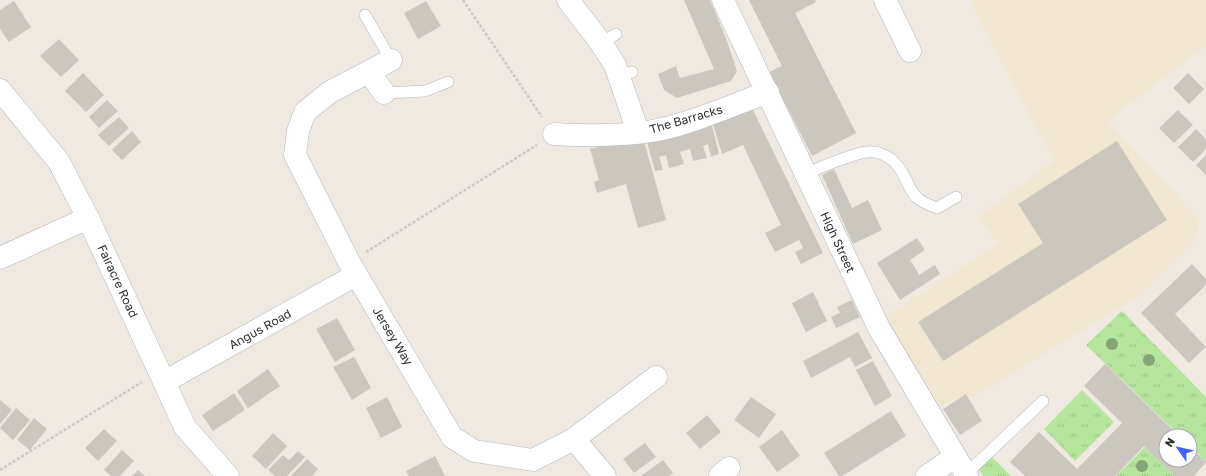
<svg xmlns="http://www.w3.org/2000/svg" width="1206" height="476" font-family="'Golos Text',sans-serif">
<style>
.education{fill:#f0e6d1}
.grass{fill:url(#grass-tufts)}
.building{fill:#cbc7bf}
.lines{fill:none;stroke-linecap:round;stroke-linejoin:round}
.service-casing{stroke:#b4b7c1;stroke-width:12}
.minor-casing{stroke:#b4b7c1;stroke-width:23}
.tertiary-casing{stroke:#b4b7c1;stroke-width:23}
.path{stroke:#c9c9c9;stroke-width:2.5;stroke-dasharray:3 2;stroke-linecap:butt}
.service{stroke:#fff;stroke-width:11}
.minor{stroke:#fff;stroke-width:22}
.tertiary{stroke:#fff;stroke-width:22}
.tree{fill:#84a574}
.labels{text-anchor:middle;dominant-baseline:central;stroke-width:3;stroke-linejoin:round;paint-order:stroke}
.street-label{font-size:12px;fill:#2e2e2e;stroke:#fff}
</style>
<defs>
<pattern id="grass-tufts" width="24" height="20" patternUnits="userSpaceOnUse"><rect width="24" height="20" fill="#b6e59e"/><path d="M3 7l-1-3M5 7V3M7 7l1-3M15 17l-1-3M17 17v-4M19 17l1-3" fill="none" stroke="#9dc588"/></pattern>
</defs>
<rect width="100%" height="100%" fill="#efe9e1"/>
<!-- education -->
<path class="education" d="M970 0H1206V46L1107 121 1199 219 1197 238 1138 297 971 398 966 394 941 406 884 318 999 243 978 217 1054 161Z"/>
<!-- grass -->
<path class="grass" d="M1122 311 1206 397V462L1190 446V436H1180L1086 345Z
M1082 390 1114 422 1075 461 1044 429Z
M1145 447 1175 476H1116Z
M991 456 1011 476H983L978 468Z"/>
<!-- building -->
<path class="building" d="M684 0H710L727 41 737 71 731 81 677 98 664 90 658 74 676 66 680 78 714 69Z
M749 0H815L816 2 795 13 856 133 812 156 769 72 782 66Z
M14 1 31 27 9 42 0 29V10Z
M426 1 441 26 418 39 404 13Z
M59 39 79 60 61 77 40 56Z
M83 73 104 95 86 112 65 91Z
M1188 73 1204 89 1189 104 1173 88Z
M107 100 118 111 99 128 89 117Z
M751 106 823 253 801 264 795 252 803 248 799 240 775 252 765 233 781 225 743 145 722 154 711 118Z
M1178 110 1193 125 1174 143 1159 128Z
M119 117 129 128 109 146 98 135Z
M710 118 719 154 711 157 708 144 703 146 707 158 693 161 690 149 680 152 684 164 669 168 666 155 659 157 663 170 655 171 645 135Z
M1196 129 1206 139V149L1193 162 1178 147Z
M132 131 141 142 122 160 112 150Z
M642 134 666 220 638 228 626 184 597 193 594 182 599 180 590 149Z
M1117 141 1167 220 943 361 918 322 1043 243 1018 204Z
M1206 155V175L1196 165Z
M834 169 852 208 868 200 882 230 853 244 822 175Z
M917 238 925 250 910 260 914 266 919 275 935 265 940 274 900 300 877 263Z
M1192 264 1206 279V285L1175 314 1206 347 1189 363 1141 313Z
M813 292 827 321 806 332 792 303Z
M852 300 860 317 836 328 831 317 840 313 837 307Z
M337 318 355 350 335 362 316 329Z
M858 332 872 358 855 367 850 357 811 378 803 361Z
M354 357 371 388 352 400 333 367Z
M873 361 892 396 875 406 856 370Z
M1105 364 1179 436H1166V460H1190V447L1206 462 1194 476H1175L1144 446 1115 476H1025L1010 462 1039 432 1077 469 1122 423 1084 386Z
M268 369 280 386 248 408 237 391Z
M234 393 245 410 213 431 202 415Z
M966 394 982 421 960 435 943 409Z
M387 397 402 427 381 438 366 408Z
M751 397 776 414 759 438 734 420Z
M0 400 12 410 0 424Z
M16 408 30 420 13 440 0 428Z
M891 411 906 436 842 476H839L824 453Z
M707 415 721 432 700 449 686 433Z
M34 418 47 429 30 450 17 440Z
M104 429 117 441 98 461 85 448Z
M782 430 800 456 777 472 759 447Z
M273 433 287 446 266 469 252 456Z
M645 443 656 457 634 473 623 459Z
M122 450 134 461 120 476H111L104 470Z
M298 451 305 457 287 476H275L268 470 283 455 289 460Z
M435 456 445 476H409L406 471Z
M307 459 318 469 312 476H291Z
M663 460 673 473 669 476H641Z
M138 470 145 476H132Z"/>
<g class="lines">
<defs>
<path id="service" d="M365 15 391 60
M601 43 616 34
M619 76 632 72
M384 93 425 91 448 82
M806 174C818 168 855 153 867 152 878 151 890 156 897 165 914 187 905 197 937 208L956 197
M966 474 1043 401"/>
<path id="minor" d="M568 0 601 43 615 65 638 132
M885 0 910 51
M391 60 330 92 305 112 298 131 295 155 349 262 452 437 474 451 533 460 574 439 656 377
M369 72 384 93
M0 90 59 162 88 218 185 427 228 476
M554 134C586 136 620 136 652 131 691 124 730 106 768 92
M0 258 88 218
M164 382 356 275
M574 439 605 476
M720 476 729 468
M927 476 955 457"/>
<path id="tertiary" d="M723 0 879 328 967 476"/>
</defs>
<!-- service casing -->
<use href="#service" class="service-casing"/>
<!-- minor casing -->
<use href="#minor" class="minor-casing"/>
<!-- tertiary casing -->
<use href="#tertiary" class="tertiary-casing"/>
<!-- path -->
<path class="path" d="M463 0 542 117
M366 252 537 145
M0 470 142 382"/>
<!-- service -->
<use href="#service" class="service"/>
<!-- minor -->
<use href="#minor" class="minor"/>
<!-- tertiary -->
<use href="#tertiary" class="tertiary"/>
</g>
<!-- trees -->
<g class="tree">
<circle cx="1112" cy="344" r="6"/>
<circle cx="1149" cy="360" r="6"/>
<circle cx="1142" cy="466" r="6"/>
</g>
<g class="labels">
<!-- street labels -->
<g class="street-label">
<text transform="translate(686 119) rotate(-16)">The Barracks</text>
<text transform="translate(838 242) rotate(65)">High Street</text>
<text transform="translate(118 281) rotate(65)">Fairacre Road</text>
<text transform="translate(260 329) rotate(-29)">Angus Road</text>
<text transform="translate(393 336) rotate(59)">Jersey Way</text>
</g>
</g>
<!-- north arrow -->
<g transform="translate(1178 448) rotate(304)"><circle r="19" fill="#ffffff" stroke="#ababab"/>
<path d="M0-3L7 15L0 10L-7 15Z" fill="#4264fb"/>
<text y="-6" font-size="11" font-weight="bold" text-anchor="middle" fill="#2e2e2e">N</text>
</g>
</svg>
